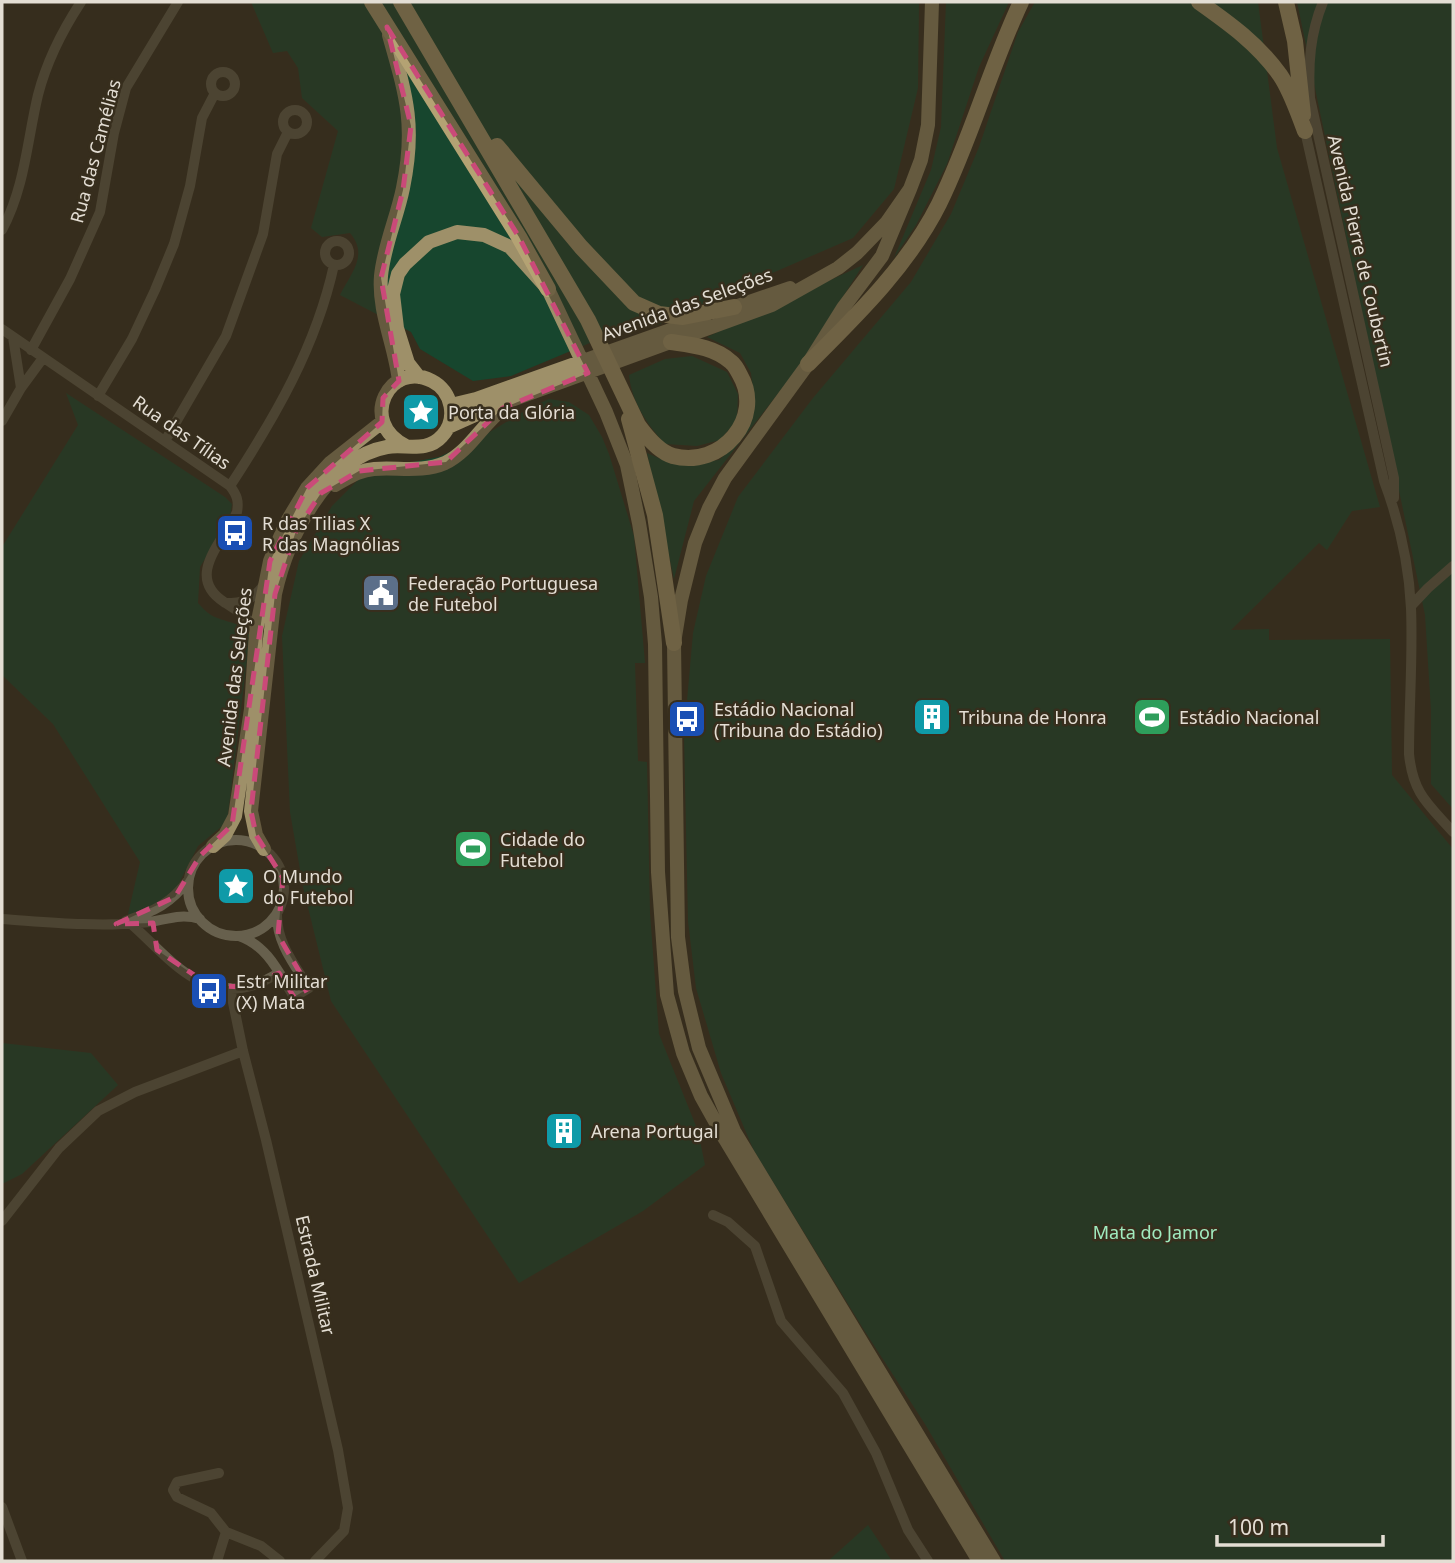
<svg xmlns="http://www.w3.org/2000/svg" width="1455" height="1563" font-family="'Noto Sans',sans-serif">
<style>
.green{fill:#17462e}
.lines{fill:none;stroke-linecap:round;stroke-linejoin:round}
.minor{stroke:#67604d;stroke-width:10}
.major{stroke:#9e9069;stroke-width:14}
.highway{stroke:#b4a273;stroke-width:16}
.marked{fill:none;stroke:#ca4a79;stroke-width:5;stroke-dasharray:14 9;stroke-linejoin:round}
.labels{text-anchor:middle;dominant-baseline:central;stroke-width:5;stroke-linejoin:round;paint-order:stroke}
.street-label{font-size:18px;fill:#e4ded4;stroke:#372e1d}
.poi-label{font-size:18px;fill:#e4ded4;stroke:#372e1d;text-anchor:start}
.park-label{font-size:18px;fill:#a0ebbf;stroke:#372e1d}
</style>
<rect width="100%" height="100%" fill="#372e1d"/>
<!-- green -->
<path class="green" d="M251 2H919L918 88 894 189 853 238 717 297 658 325 616 332 511 376 473 381 420 349 411 332 340 295C351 273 369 255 350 233L322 237 311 228 338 131 302 98 298 68 287 51 273 53Z
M946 2H1009L979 67 947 164 916 225 894 258 931 170 941 127Z
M1035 2H1258L1277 148 1380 507 1352 511 1327 550 1319 543 1231 630 1269 629V640L1390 639 1392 775 1453 849V1561H1005L925 1424 864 1330 754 1151 721 1073 696 988 688 921 684 735 693 633 706 576 738 497 813 398 911 282 951 214 979 147 1018 32Z
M1297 2H1453V809L1431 784V710L1425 615Z
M863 265 798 368 694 501 674 579 647 453 672 464 719 460 742 440 755 405 751 373 740 353 707 337Z
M692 356 727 372 738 394 737 420 720 440 697 446 665 444C647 424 632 403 629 375L665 359Z
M66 393 225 497 232 504 230 517 200 567 198 603C202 607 206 612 211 615 224 623 242 621 250 635L227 822 198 846 173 895 138 915 128 914 140 862 53 724 2 675V547L78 425Z
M549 399 569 402 589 415 602 437 609 454 634 536 645 663H635L638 761 647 762 650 913 659 1034 698 1131 705 1165 643 1211 519 1283 331 1001 303 887 290 812 282 636 299 561 332 506 364 474 397 465 439 457 480 438 531 407Z
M2 1043 91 1053 118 1085 22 1174 2 1184Z
M868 1525 892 1561H828Z"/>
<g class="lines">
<!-- minor -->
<path class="minor" d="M1323 2C1310 34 1308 64 1310 98L1394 478V498
M211 84a12 12 0 1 1 24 0a12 12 0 1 1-24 0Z
M283 122a12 12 0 1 1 24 0a12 12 0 1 1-24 0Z
M1305 131 1384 481C1399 521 1409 565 1411 608 1413 656 1409 706 1409 754 1413 794 1428 804 1453 832
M2 230C25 187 27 141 38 95 47 60 62 31 81 2
M325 253a12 12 0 1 1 24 0a12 12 0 1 1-24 0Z
M2 329 230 486C237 495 239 501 237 512 224 541 184 576 224 602 237 611 249 616 256 631
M31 350 70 279 100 212 114 133 126 88 178 2
M21 388 43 358
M98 396 132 339 155 290 174 244 190 186 202 118 215 93
M2 421 21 388 13 337
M165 441 226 336 263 234 277 154 288 132
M230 486C275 417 316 347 334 265
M225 603C243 603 253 600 263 586
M1411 606 1428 588 1453 566
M188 888a48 48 0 1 1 96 0a48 48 0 1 1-96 0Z
M2 919C47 922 94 927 140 923 162 922 178 912 200 919
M126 921C154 911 171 904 189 879
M130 923C166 954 199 1003 254 985 263 982 271 977 279 973
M239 936C268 946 279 973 294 997L309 988C294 964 276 942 277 913
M230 988 243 1051 266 1140 338 1450 348 1508 344 1531 315 1561
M713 1215 728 1222 755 1246 781 1321 843 1393 876 1453 908 1530 928 1561
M2 1221 59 1148 98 1111 135 1092 243 1051
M219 1473 177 1482 173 1490 177 1497 211 1513 226 1532 261 1546 280 1561
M2 1507 22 1561
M217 1561 226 1532"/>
<!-- major -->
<path class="major" d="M389 35C406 95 416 125 403 188 397 218 384 245 381 276 378 312 395 345 399 381
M910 189 882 256 843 308 808 364 725 478 709 508 695 543 681 600 674 643 678 937 685 991 699 1048 734 1131 994 1561
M723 311 790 288
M419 377 408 363 397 328 393 294 398 274 405 264 429 242 457 232 484 235 510 247 548 289 606 412 627 465 639 523 651 597 655 644 658 872 667 995 683 1053 701 1096 725 1139 979 1561
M451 405 476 399 704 318
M448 427 495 406 772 305 838 268 857 253 887 222 910 189 921 160 928 125 932 2
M335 485C348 478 359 470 374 469 398 467 422 473 445 463 470 451 482 424 504 408
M213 846 225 835 235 816 251 709 256 631 270 561 286 523 307 488 330 463 382 422
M264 849 256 835 251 811 275 594C287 540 325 458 387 447 406 444 427 453 442 436 458 419 452 391 432 381 390 359 357 422 406 446"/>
<!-- highway -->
<path class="highway" d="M372 2 519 237 548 289
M401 2 588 320 638 425C646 436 659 452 673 456 721 469 765 418 740 375 738 371 735 365 731 362 715 347 692 345 671 342
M1199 2C1230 24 1258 44 1280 75 1291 91 1298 113 1305 131
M1286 2 1295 41 1303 115
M497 146 581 247 634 303 659 314 683 317 734 307
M808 364C856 316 908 266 939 204 971 139 990 68 1021 2
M629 419 655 515 674 643"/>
</g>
<!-- marked area -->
<path d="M0 0H1455V1563H0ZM387 27 519 237 588 373 503 408 446 462 359 471 321 493 296 531 275 594 251 811 256 835 283 878 278 935 309 988 294 997 279 973 244 987 209 985 157 950 153 923 116 924 175 897 200 856 232 825 270 561 307 488 382 422 383 398 399 381 381 278 403 190 411 126Z" fill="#372e1d" fill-opacity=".55" fill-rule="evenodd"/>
<path class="marked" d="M387 27 519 237 588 373 503 408 446 462 359 471 321 493 296 531 275 594 251 811 256 835 283 878 278 935 309 988 294 997 279 973 244 987 209 985 157 950 153 923 116 924 175 897 200 856 232 825 270 561 307 488 382 422 383 398 399 381 381 278 403 190 411 126Z"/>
<!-- icons -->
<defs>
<symbol id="sight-square" viewBox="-11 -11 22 22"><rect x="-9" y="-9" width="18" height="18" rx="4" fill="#0f9aa8" stroke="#372e1d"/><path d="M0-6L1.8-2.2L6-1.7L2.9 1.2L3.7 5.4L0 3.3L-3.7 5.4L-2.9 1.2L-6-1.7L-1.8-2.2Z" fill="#fff"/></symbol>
<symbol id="bus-square" viewBox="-11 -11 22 22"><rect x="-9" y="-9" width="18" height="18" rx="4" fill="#1a4fb4" stroke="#372e1d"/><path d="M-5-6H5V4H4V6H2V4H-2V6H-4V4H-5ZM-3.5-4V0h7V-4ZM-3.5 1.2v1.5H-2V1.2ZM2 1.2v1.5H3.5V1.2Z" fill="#fff"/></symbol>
<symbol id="civic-square" viewBox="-11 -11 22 22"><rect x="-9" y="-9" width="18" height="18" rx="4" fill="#5c6f8a" stroke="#372e1d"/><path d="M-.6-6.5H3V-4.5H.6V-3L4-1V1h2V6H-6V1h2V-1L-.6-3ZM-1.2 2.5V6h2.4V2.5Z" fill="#fff"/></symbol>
<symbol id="building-square" viewBox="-11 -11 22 22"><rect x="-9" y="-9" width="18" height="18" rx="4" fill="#0f9aa8" stroke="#372e1d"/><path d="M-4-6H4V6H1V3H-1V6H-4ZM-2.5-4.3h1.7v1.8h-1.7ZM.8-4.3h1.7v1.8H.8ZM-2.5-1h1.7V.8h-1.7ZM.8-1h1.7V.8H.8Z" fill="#fff"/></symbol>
<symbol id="stadium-square" viewBox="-11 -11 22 22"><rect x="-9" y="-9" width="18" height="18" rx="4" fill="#2e9e5b" stroke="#372e1d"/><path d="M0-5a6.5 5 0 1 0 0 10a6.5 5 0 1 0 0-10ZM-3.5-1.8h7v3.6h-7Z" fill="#fff"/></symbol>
</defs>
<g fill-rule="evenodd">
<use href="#sight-square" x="399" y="390" width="44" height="44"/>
<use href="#bus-square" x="213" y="511" width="44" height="44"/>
<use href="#civic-square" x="359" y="571" width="44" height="44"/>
<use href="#building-square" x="910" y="695" width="44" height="44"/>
<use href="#stadium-square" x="1130" y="695" width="44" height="44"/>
<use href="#bus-square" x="665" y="697" width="44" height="44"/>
<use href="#stadium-square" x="451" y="827" width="44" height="44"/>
<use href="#sight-square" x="214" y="864" width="44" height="44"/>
<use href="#bus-square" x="187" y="969" width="44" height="44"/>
<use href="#building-square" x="542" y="1109" width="44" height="44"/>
</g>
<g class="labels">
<!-- street labels -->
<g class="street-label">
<text transform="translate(95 151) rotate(-75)">Rua das Camélias</text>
<text transform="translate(1361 251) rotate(77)">Avenida Pierre de Coubertin</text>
<text transform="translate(687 304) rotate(-20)">Avenida das Seleções</text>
<text transform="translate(182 432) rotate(35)">Rua das Tílias</text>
<text transform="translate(234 677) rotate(-83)">Avenida das Seleções</text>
<text transform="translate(316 1275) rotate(77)">Estrada Militar</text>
</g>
<!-- poi labels -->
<g class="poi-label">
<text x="448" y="412">Porta da Glória</text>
<text x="262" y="523">R das Tilias X<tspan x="262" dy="21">R das Magnólias</tspan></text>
<text x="408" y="583">Federação Portuguesa<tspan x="408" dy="21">de Futebol</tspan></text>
<text x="714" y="709">Estádio Nacional<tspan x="714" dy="21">(Tribuna do Estádio)</tspan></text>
<text x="959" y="717">Tribuna de Honra</text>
<text x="1179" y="717">Estádio Nacional</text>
<text x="500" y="839">Cidade do<tspan x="500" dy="21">Futebol</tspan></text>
<text x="263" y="876">O Mundo<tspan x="263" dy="21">do Futebol</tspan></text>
<text x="236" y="981">Estr Militar<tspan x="236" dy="21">(X) Mata</tspan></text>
<text x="591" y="1131">Arena Portugal</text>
</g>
<!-- park labels -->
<g class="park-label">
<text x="1155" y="1232">Mata do Jamor</text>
</g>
</g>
<!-- border -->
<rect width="1455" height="1563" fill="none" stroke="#e4ded4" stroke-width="7"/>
<!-- scale -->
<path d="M1217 1535v10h166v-10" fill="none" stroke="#e4ded4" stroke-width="3.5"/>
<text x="1228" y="1535" font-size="21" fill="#e4ded4" stroke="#372e1d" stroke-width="5" paint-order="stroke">100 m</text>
</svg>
